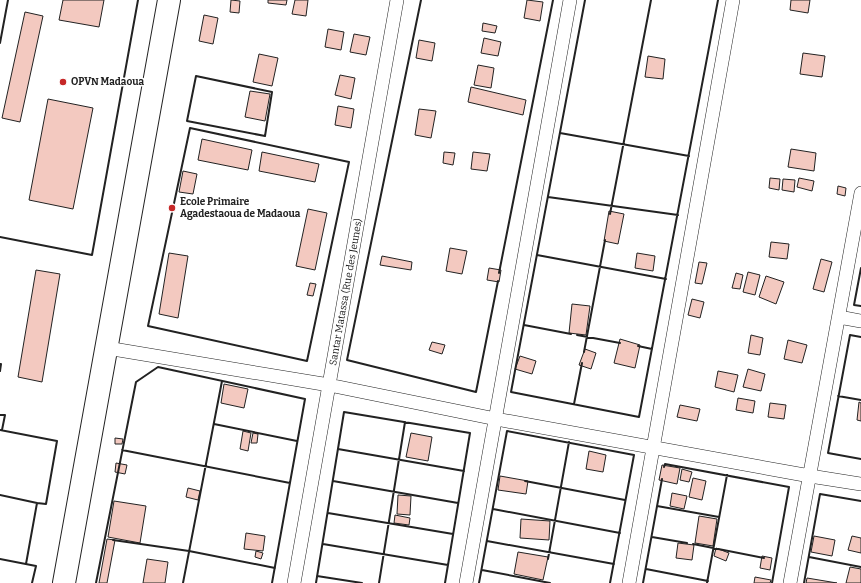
<svg xmlns="http://www.w3.org/2000/svg" width="861" height="583" font-family="Bitter,serif">
  <rect width="100%" height="100%" fill="#fff"/>
  <path fill="#f3c9c0" stroke="#222" d="M63 0H104L99 27 59 20Z
    M231 0 240 1 239 13 230 12Z
    M268 0H287L286 5 268 3Z
    M295 0H308L306 16 292 14Z
    M527 0 543 2 540 21 524 18Z
    M791 0H810L808 13 790 10Z
    M25 12 43 16 20 122 2 118Z
    M204 15 218 18 213 44 199 41Z
    M483 23 497 26 495 33 482 31Z
    M328 29 344 32 341 50 325 47Z
    M354 34 370 37 366 55 350 52Z
    M484 38 501 42 498 56 481 53Z
    M419 40 435 43 432 61 416 58Z
    M803 53 825 56 822 77 800 74Z
    M259 54 278 58 272 86 253 82Z
    M648 56 665 59 663 79 645 77Z
    M478 65 494 68 491 88 474 85Z
    M340 75 355 78 351 99 335 95Z
    M471 87 526 100 523 115 468 102Z
    M250 91 270 94 265 121 245 117Z
    M48 99 93 108 73 209 29 200Z
    M338 106 354 109 351 128 335 125Z
    M419 109 436 111 431 138 415 135Z
    M202 139 252 150 248 170 198 160Z
    M791 149 816 153 814 171 788 167Z
    M262 152 319 164 315 182 259 171Z
    M444 152 455 153 453 165 443 163Z
    M473 152 490 154 487 171 471 169Z
    M183 171 197 174 193 194 179 192Z
    M770 178 780 179 779 190 769 188Z
    M799 178 814 181 812 191 797 187Z
    M783 179 795 180 794 192 782 190Z
    M838 186 846 188 845 196 837 194Z
    M308 209 327 213 315 270 296 266Z
    M609 211 624 214 618 244 604 241Z
    M771 242 789 244 787 259 769 257Z
    M450 248 467 251 462 274 446 271Z
    M169 253 188 256 178 318 159 314Z
    M637 253 655 256 653 271 635 268Z
    M382 256 412 262 411 270 380 265Z
    M821 259 832 262 824 292 813 289Z
    M699 262 707 263 702 284 695 283Z
    M489 268 501 270 499 282 487 280Z
    M36 270 60 274 42 382 18 377Z
    M748 272 760 275 755 295 743 292Z
    M736 273 743 275 740 289 732 288Z
    M766 276 784 282 776 304 759 297Z
    M310 283 316 284 313 296 307 295Z
    M692 299 704 302 700 318 688 315Z
    M572 304 590 306 586 335 569 333Z
    M751 335 763 338 760 355 748 353Z
    M620 339 640 345 635 368 614 363Z
    M788 340 807 345 802 363 784 359Z
    M432 342 445 345 442 354 429 350Z
    M585 349 596 353 591 369 579 365Z
    M520 356 536 361 532 374 515 369Z
    M748 369 765 374 761 391 743 387Z
    M718 371 738 375 734 392 715 387Z
    M224 384 248 389 244 408 221 403Z
    M738 398 755 401 753 413 736 410Z
    M859 402 861 403V421L857 420Z
    M770 403 786 405 784 419 768 417Z
    M680 405 700 409 697 421 677 417Z
    M243 431 251 433 248 451 240 449Z
    M253 433 258 434 257 443H251Z
    M411 433 432 437 428 461 406 457Z
    M115 438 123 439 122 444H115Z
    M589 451 606 455 603 472 586 469Z
    M116 463 127 465 125 474 115 472Z
    M662 465 680 468 677 484 659 480Z
    M682 469 692 472 689 482 680 480Z
    M500 476 528 481 526 494 498 490Z
    M693 478 706 481 702 500 689 497Z
    M188 488 200 491 198 500 186 497Z
    M672 493 687 496 684 509 670 506Z
    M398 495 411 496 410 515 397 514Z
    M114 501 146 506 140 543 108 537Z
    M395 515 410 518 409 525 394 523Z
    M699 516 717 519 713 546 695 543Z
    M521 519 550 521 549 540 520 538Z
    M246 533 265 536 263 551 244 549Z
    M814 536 835 540 832 556 811 552Z
    M852 536 861 538V553L848 550Z
    M107 539 115 540 107 583H99Z
    M678 543 694 545 692 560 676 558Z
    M716 548 729 553 726 561 714 556Z
    M256 551 263 553 261 559 255 557Z
    M518 552 548 557 543 580 514 574Z
    M762 556 772 558 770 570 760 568Z
    M147 559 168 562 165 583H143Z
    M850 567 861 569V583H846Z
    M755 577 771 580 770 583H754Z
    M807 578 837 583H806Z"/>
  <g fill="none" stroke-linecap="round" stroke-linejoin="round">
    <g stroke="#222" stroke-width="14">
      <path id="street" d="M839 317 861 321
        M107 348 329 385 496 419 810 476 861 484
        M294 583 397 0
        M466 583 570 0
        M629 583 733 0
        M790 583 861 193"/>
    </g>
    <g stroke="#222" stroke-width="24">
      <path id="highway" d="M64 583 169 0"/>
    </g>
    <use href="#street" stroke="#fff" stroke-width="13"/>
    <use href="#highway" stroke="#fff" stroke-width="22"/>
    <path stroke="#222" stroke-width="2" d="M421 0 347 360 476 392 498 281
      M585 0 511 392 639 417 718 0
      M0 43 8 0
      M196 76 272 92 265 136 187 121Z
      M190 128 349 162 307 361 148 326Z
      M560 133 689 156
      M548 197 678 215
      M610 214 651 0
      M0 237 92 255 138 0
      M537 255 666 279
      M861 268 854 305 861 306
      M499 273 553 0
      M524 325 571 334
      M577 335 620 343
      M861 337 850 335 828 453 861 459
      M638 346 652 349
      M584 352 605 240
      M0 364H1L0 371
      M838 396 861 400
      M574 404 582 363
      M0 415H5L2 430
      M214 424 297 441
      M0 430 57 441 46 504 37 503
      M338 449 464 471
      M122 450 290 483
      M664 467 665 464 789 487 772 583
      M333 481 458 503
      M525 481 625 500
      M0 495 37 503 26 564
      M657 506 719 517
      M493 509 620 533
      M328 513 453 534
      M652 537 687 543
      M113 540 189 551 275 568
      M487 541 614 564
      M323 544 448 565
      M693 544 764 558
      M809 557 861 567
      M0 559 36 566 32 583
      M548 559 569 442
      M646 569 708 581
      M482 570 550 583
      M317 576 362 583
      M96 583 136 382 158 367 305 399 272 583
      M183 583 222 381
      M316 583 344 412 470 433 445 583
      M379 583 405 422
      M479 583 507 431 634 455 610 583
      M643 583 662 479
      M707 583 727 475
      M804 583 820 494 861 501"/>
  </g>
  <g fill="#c62828" stroke="#fff" stroke-width="1.5">
    <circle cx="63" cy="82" r="4"/>
    <circle cx="172" cy="208" r="4"/>
  </g>
  <g text-anchor="middle" dominant-baseline="central" stroke-width="3" stroke-linejoin="round" paint-order="stroke">
    <g font-size="10" font-weight="bold" fill="#222" stroke="#fff" text-anchor="start">
      <text x="71" y="82">OPVN Madaoua</text>
      <text x="180" y="202">Ecole Primaire<tspan x="180" dy="12">Agadestaoua de Madaoua</tspan></text>
    </g>
    <g font-size="10" fill="#222" stroke="#fff">
      <text transform="translate(346 292) rotate(-80)">Santar Matassa (Rue des Jeunes)</text>
    </g>
  </g>
</svg>
